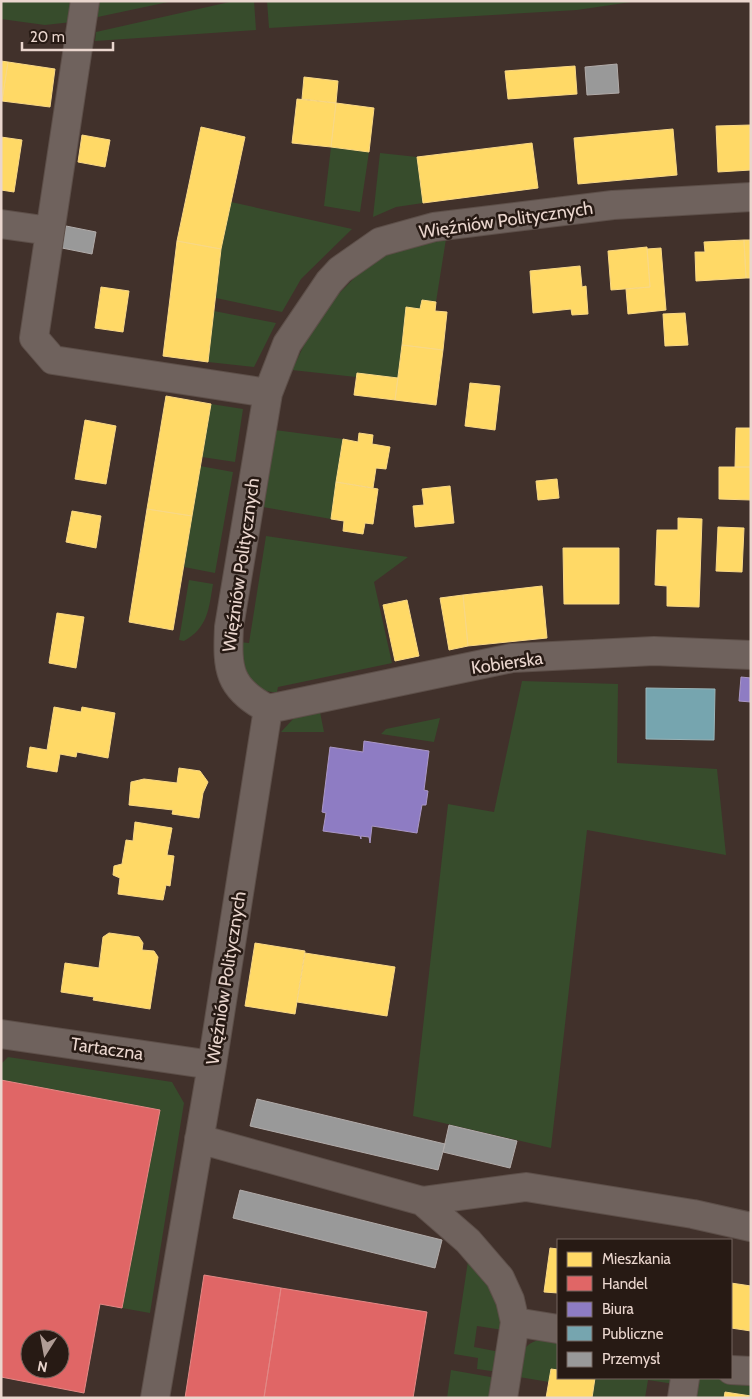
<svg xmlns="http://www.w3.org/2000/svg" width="752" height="1399" font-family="Cabin,sans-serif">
  <rect width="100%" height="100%" fill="#41312b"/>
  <path fill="#374c2c" d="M1 1H75L72 22 45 25 1 19Z
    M96 1H173L93 18Z
    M234 1H254L256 30 95 41 96 32Z
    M267 1H638L577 10 269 28Z
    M331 147 369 152 360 212 324 206Z
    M380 153 417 157 423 203 396 207 373 217Z
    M231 202 352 229 301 279 282 312 216 298 221 249Z
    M446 239 436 302 422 300 420 309 406 308 398 378 357 373 356 377 292 370 319 314 369 263 393 251Z
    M214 311 276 323 254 367 208 362Z
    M211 404 243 409 235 462 202 457Z
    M275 430 343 439 331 519 263 507Z
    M200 466 233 472 215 573 184 567Z
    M266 536 408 557 374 582 392 663 278 687 277 692C248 693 243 665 239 642L249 643Z
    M189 580 213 584C209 608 208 628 184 641L179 640Z
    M522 681 618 684 617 763 717 769 726 855 587 830 551 1148 413 1116 448 804 494 812Z
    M320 712 324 732H281L294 718Z
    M440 718 434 742 381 734 386 729Z
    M8 1057 172 1082 184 1103 150 1313 122 1308 160 1110 1 1080V1064Z
    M468 1261 494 1292 503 1330 477 1326 474 1347 500 1352 498 1372 477 1369 478 1358 454 1354Z
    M543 1339 558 1341V1370L551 1369 549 1382 513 1376C520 1357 521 1343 543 1339Z
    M451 1370 496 1378 493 1398H447Z
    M595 1378H673L674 1384 648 1380 645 1398H592Z
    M701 1378 751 1380V1396L725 1392 724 1398H690L696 1381Z"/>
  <path fill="#ffd966" stroke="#f9d885" d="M1 61 8 62 2 101H1Z
    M8 62 55 69 50 107 2 101Z
    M575 66 577 94 508 99 505 71Z
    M304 77 338 81 336 103 302 99Z
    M297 99 336 103 331 147 292 143Z
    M336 103 374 108 369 152 331 147Z
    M751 125V170L718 172 716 126Z
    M201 127 245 137 221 249 177 241Z
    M673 129 677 175 578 184 574 138Z
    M82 135 110 140 105 167 78 162Z
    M1 137 22 140 14 192 1 190Z
    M532 143 538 188 423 203 417 157Z
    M744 240H751V278H746Z
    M744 240 746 278 696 281 695 252H705L704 242Z
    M177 241 221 249 208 362 163 356Z
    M647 247 650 287 611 290 608 251Z
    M661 248 666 310 628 314 626 289 650 287 647 249Z
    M580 266 582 287 586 286 588 314 572 315 571 309 533 313 530 271Z
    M101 287 129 291 123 332 95 328Z
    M422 300 436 302 435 311 447 312 443 350 402 345 406 307 420 309Z
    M685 313 688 345 665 346 663 314Z
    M402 345 443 350 436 405 395 400Z
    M357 373 398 378 395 400 354 395Z
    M470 383 500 386 495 430 465 426Z
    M166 396 211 404 192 516 147 509Z
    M85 420 116 426 106 484 75 479Z
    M736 428H751V467H735Z
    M359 433 373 435 372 444 390 447 386 469 376 468 373 488 336 482 343 439 358 442Z
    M719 467H751V500L719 499Z
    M557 479 559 498 538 500 536 481Z
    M336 482 378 489 373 524 365 523 363 534 343 531 344 521 331 519Z
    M450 486 454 523 415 527 413 506 424 505 422 489Z
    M147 509 192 516 173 630 129 622Z
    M72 511 101 516 96 548 66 542Z
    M678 518 702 519 699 607 667 606V586L655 585 657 530H678Z
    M718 527 744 528 742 572 716 571Z
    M563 548H619V604H564Z
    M542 586 547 638 468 646 463 595Z
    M463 595 468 646 449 650 440 598Z
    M407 600 419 656 395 661 383 605Z
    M57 613 84 617 76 668 49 663Z
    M54 707 81 712 82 707 115 713 108 758 77 752 76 757 60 754 57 772 27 767 30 747 47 750Z
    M179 768 200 771 208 782 203 793 199 818 172 814 173 810 129 805 131 782 144 779 177 783Z
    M135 822 172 828 167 855 174 856 170 886 166 885 163 900 118 894 120 878 113 875 114 866 122 864 126 840 133 841Z
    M109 933 139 937 143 943 142 950 154 951 158 957 150 1009 93 1000 94 997 61 992 65 963 99 968 103 937Z
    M255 943 305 951 295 1014 245 1006Z
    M305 953 395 967 387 1016 297 1002Z
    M550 1248 558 1249V1293L544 1292Z
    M731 1283 751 1286V1331L731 1328Z
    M551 1369 558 1370V1378H595L592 1398H546Z
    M725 1392 751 1396V1398H724Z"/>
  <path fill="#e06666" stroke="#e38885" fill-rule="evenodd" d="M1 1080 160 1110 122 1308 100 1304 84 1393 1 1377ZM30 1339H60V1369H30Z
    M204 1275 281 1288 264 1398H185Z
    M281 1288 427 1312 413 1398 264 1397Z"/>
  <path fill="#8e7cc3" stroke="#aa97c6" d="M741 677 751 678V702L739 701Z
    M364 741 429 751 424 790 428 791 426 805H422L417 833 372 826 370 843 369 837 361 836V839L360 836 323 831 326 813 322 812 330 747 363 752Z"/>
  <path fill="#76a5af" stroke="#99b4b8" d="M646 688 715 689 714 740 646 739Z"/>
  <path fill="#999" stroke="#b1aba9" d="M617 64 619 93 587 95 585 67Z
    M66 226 96 232 92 254 62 248Z
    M257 1099 445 1144 438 1170 250 1126Z
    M449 1125 517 1141 510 1168 443 1152Z
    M240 1190 442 1240 435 1268 233 1218Z"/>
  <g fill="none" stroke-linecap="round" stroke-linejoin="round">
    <g stroke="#5d4f49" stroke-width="30">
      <path id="minor" d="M85 1 34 338 53 360 268 393
        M1 224 50 231
        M268 709C228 688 227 669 229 627L268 393 287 344 329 282 340 270 380 242 434 227 613 205 751 197
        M268 709 512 658 654 651 751 655
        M1 1034 212 1065
        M199 1139 422 1201 468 1241 500 1278 510 1300 515 1322 558 1329
        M422 1201 526 1187 693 1214 751 1227
        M731 1370 751 1371
        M155 1398 212 1065 268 709
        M503 1398 515 1322
        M682 1398 685 1378"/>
    </g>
    <use href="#minor" stroke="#6f625d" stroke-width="28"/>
  </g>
  <g text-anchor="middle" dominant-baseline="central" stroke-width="5" stroke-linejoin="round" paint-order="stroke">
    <g font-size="18" fill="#ead6ce" stroke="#271a14">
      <text transform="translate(506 220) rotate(-8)">Więźniów Politycznych</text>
      <text transform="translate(241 565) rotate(-82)">Więźniów Politycznych</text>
      <text transform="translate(507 663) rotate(-8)">Kobierska</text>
      <text transform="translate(226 978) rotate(-81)">Więźniów Politycznych</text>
      <text transform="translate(107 1049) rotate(8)">Tartaczna</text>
    </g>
  </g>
  <rect width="752" height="1399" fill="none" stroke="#ead6ce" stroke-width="5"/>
  <rect x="557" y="1239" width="175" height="140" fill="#271a14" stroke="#75655e"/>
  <rect x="567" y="1252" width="25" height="15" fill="#ffd966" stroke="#75655e"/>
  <text x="602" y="1264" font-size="15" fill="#ead6ce">Mieszkania</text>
  <rect x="567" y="1276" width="25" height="15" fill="#e06666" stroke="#75655e"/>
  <text x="602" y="1289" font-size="15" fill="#ead6ce">Handel</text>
  <rect x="567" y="1302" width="25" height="15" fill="#8e7cc3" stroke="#75655e"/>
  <text x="602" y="1314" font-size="15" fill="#ead6ce">Biura</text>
  <rect x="567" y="1326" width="25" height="15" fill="#76a5af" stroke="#75655e"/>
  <text x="602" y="1339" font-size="15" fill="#ead6ce">Publiczne</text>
  <rect x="567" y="1352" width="25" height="15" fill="#999999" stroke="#75655e"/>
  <text x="602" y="1364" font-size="15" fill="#ead6ce">Przemysł</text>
  <g transform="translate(45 1354) rotate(191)"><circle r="24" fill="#271a14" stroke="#75655e"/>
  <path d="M0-4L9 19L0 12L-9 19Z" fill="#af9c95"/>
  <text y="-8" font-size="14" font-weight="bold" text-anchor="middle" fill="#ead6ce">N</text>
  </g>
  <path d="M22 42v8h91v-8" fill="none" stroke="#ead6ce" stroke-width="2.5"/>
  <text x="30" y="42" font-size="15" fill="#ead6ce" stroke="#271a14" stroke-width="4" paint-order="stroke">20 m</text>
</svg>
